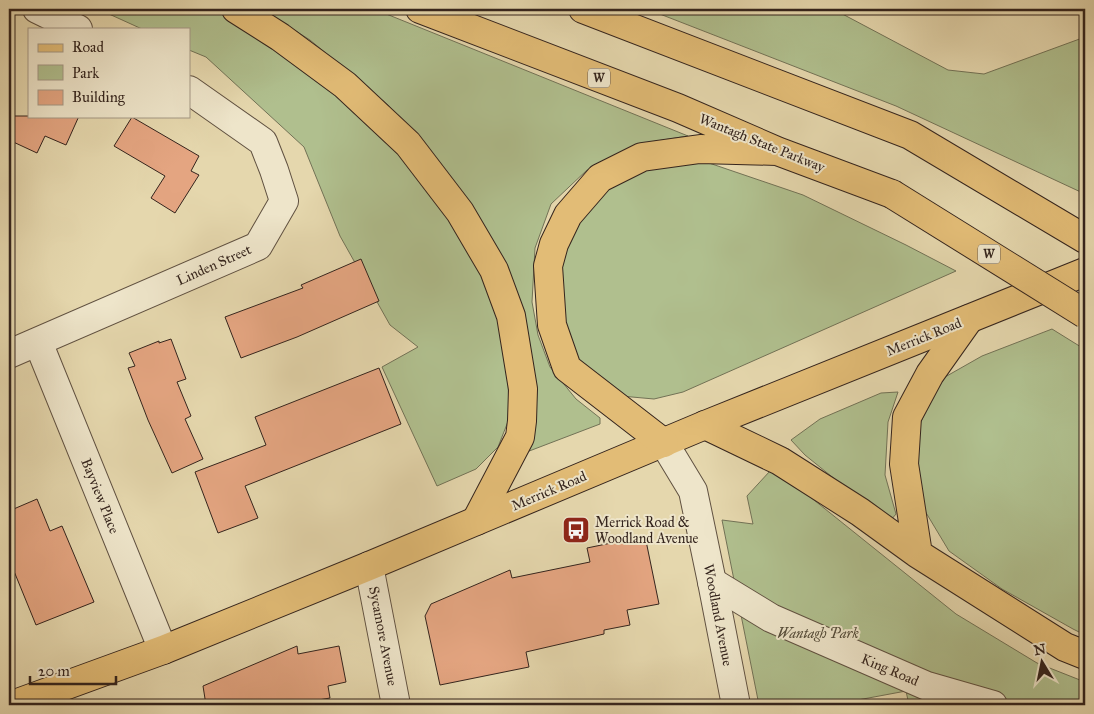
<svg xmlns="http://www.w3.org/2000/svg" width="1094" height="714" font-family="'IM FELL Great Primer',serif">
  <rect width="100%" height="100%" fill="#e5d7ad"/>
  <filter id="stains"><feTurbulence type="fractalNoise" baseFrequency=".004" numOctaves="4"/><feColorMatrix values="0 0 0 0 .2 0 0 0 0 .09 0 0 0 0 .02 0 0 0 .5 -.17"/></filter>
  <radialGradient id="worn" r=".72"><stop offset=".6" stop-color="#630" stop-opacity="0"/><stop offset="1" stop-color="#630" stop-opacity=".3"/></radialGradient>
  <path fill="#b0bf8e" stroke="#727256" d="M98 9H219L369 118 436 193 485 276 500 327 508 372 509 419 498 447 476 469 437 486 382 367 418 347 390 325 340 236 304 147 206 57 189 50V29H142Z
    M261 9H374L688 136 644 143 587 170 551 204 535 248 532 302 538 335 550 367 576 399 600 418V424L524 453 530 370 424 145 388 105 310 40Z
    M647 9H833L948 70 984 74 1085 37V194L896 106Z
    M660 162 709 163 803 195 906 245 956 271 683 392 654 399 621 396 585 371 567 337 560 295 562 252 580 212 608 181Z
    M1052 329 1081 347 1085 345V635L1073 629 1002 589 949 551 919 501 915 436 931 398 945 377 982 356Z
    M898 392 888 422 885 475 896 514 891 520 883 518 805 455 791 440 820 419 881 393Z
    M770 471 799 488 956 614 1037 663 1085 682V705H909L906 691 831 705H759L722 520 753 524 747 496Z"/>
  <path fill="#e4a581" stroke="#34241d" d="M9 116H79L66 145 45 136 37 153 9 140Z
    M132 117 199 156 191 171 199 175 175 213 151 198 165 176 114 146Z
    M361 259 379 301 297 337 241 358 225 317 303 288 301 285Z
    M171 339 186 379 177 382 191 416 185 419 203 459 172 473 148 420 128 368 135 366 129 353 159 341V343Z
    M379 368 401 424 245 486 258 518 218 533 195 472 266 445 255 417Z
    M37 499 50 531 62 526 94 602 36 625 9 559V511Z
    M645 536 659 604 627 610 630 625 604 630V634L526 652 529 667 440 685 425 616 431 604 510 570 512 578 590 562 587 548Z
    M297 646 298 654 339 646 346 682 328 686 330 698 307 702V705H206L203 686Z"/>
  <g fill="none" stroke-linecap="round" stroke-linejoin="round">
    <g stroke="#605141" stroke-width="30">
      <path id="minor" d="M37 9 78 29
        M38 342 163 650
        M9 354 258 246 284 201 274 170 263 142 189 90
        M664 443 693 491 712 582 736 705
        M369 566 396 705"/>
    </g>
    <g stroke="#605141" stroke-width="30">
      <path id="tertiary" d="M712 582 771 618 927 686 993 705"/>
    </g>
    <g stroke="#34241d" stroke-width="30">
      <path id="primary" d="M12 705 163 650 369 566 705 425 1085 272"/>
    </g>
    <g stroke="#34241d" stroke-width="30">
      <path id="motorway" d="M236 9 280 37 345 85 408 144 460 212 494 270 511 316 523 389 522 421 520 437 476 521
        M420 9 678 108 777 151 892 194
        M583 9 910 135 1085 239
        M705 425 780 461 860 512 918 554 1065 647 1085 655
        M664 443 567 368 552 325 548 266 554 244 568 215 600 178 642 157 700 149 777 151
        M918 554 904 464 907 417 930 374 969 319"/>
    </g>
    <use href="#minor" stroke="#eee5ca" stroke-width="28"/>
    <use href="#tertiary" stroke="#eee5ca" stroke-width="28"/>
    <use href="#primary" stroke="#e2bc76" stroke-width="28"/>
    <use href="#motorway" stroke="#e2bc76" stroke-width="28"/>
    <g stroke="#34241d" stroke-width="30" stroke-linecap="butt">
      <path id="motorway-bridge" d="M892 194 1085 314"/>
    </g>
    <use href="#motorway-bridge" stroke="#e2bc76" stroke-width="28"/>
  </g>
  <defs>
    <g id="bus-square" transform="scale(1.4375)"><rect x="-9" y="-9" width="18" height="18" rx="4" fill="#8f2418" stroke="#eee5ca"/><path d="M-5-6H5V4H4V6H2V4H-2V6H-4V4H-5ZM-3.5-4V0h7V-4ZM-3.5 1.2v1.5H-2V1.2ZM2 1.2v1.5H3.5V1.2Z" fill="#fff"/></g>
  </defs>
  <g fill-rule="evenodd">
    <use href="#bus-square" x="576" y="530"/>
  </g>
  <g text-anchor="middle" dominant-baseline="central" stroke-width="4" stroke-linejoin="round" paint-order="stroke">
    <g fill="#eee5ca" stroke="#6c5e51" stroke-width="1">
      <rect x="588" y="68.5" width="22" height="19" rx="4"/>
      <rect x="978" y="244.5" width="22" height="19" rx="4"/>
    </g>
    <g font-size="12" font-weight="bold" fill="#34241d">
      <text x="599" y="78">W</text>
      <text x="989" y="254">W</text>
    </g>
    <g font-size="14" fill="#34241d" stroke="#eee5ca">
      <text transform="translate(762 143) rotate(22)">Wantagh State Parkway</text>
      <text transform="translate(214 265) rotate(-24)">Linden Street</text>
      <text transform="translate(924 337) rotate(-22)">Merrick Road</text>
      <text transform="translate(549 491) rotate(-23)">Merrick Road</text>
      <text transform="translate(100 496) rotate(68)">Bayview Place</text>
      <text transform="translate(718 615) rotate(79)">Woodland Avenue</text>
      <text transform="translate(383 636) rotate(79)">Sycamore Avenue</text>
      <text transform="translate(890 670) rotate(23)">King Road</text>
    </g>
    <g font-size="14" fill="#34241d" stroke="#eee5ca" text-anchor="start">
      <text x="595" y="522">Merrick Road &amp;<tspan x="595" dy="16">Woodland Avenue</tspan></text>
    </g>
    <g font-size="14" font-style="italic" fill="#534b39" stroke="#eee5ca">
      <text x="818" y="633">Wantagh Park</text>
    </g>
  </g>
  <rect width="1094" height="714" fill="none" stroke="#e5d7ad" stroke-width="30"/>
  <rect x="10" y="10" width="1074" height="694" fill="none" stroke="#34241d" stroke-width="2.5"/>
  <rect x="15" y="15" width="1064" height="684" fill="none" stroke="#34241d"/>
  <rect x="28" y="28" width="162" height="90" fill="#eee5ca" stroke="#a49885"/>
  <rect x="38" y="44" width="25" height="8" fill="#e2bc76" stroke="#a49885"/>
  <text x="72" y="52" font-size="15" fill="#34241d">Road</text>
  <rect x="38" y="65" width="25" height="15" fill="#b0bf8e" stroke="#a49885"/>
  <text x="72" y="78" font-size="15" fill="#34241d">Park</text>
  <rect x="38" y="90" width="25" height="15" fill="#e4a581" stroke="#a49885"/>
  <text x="72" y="102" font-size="15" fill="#34241d">Building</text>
  <g transform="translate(1042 662) rotate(350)" stroke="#eee5ca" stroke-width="4" paint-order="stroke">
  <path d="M0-4L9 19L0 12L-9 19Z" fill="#34241d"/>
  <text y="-8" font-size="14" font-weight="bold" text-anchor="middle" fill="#34241d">N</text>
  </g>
  <path d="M30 676v8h86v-8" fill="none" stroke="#34241d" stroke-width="2.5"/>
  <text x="38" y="676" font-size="15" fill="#34241d" stroke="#eee5ca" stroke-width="4" paint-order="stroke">20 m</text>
  <rect width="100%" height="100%" filter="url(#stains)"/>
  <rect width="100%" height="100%" fill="url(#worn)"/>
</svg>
